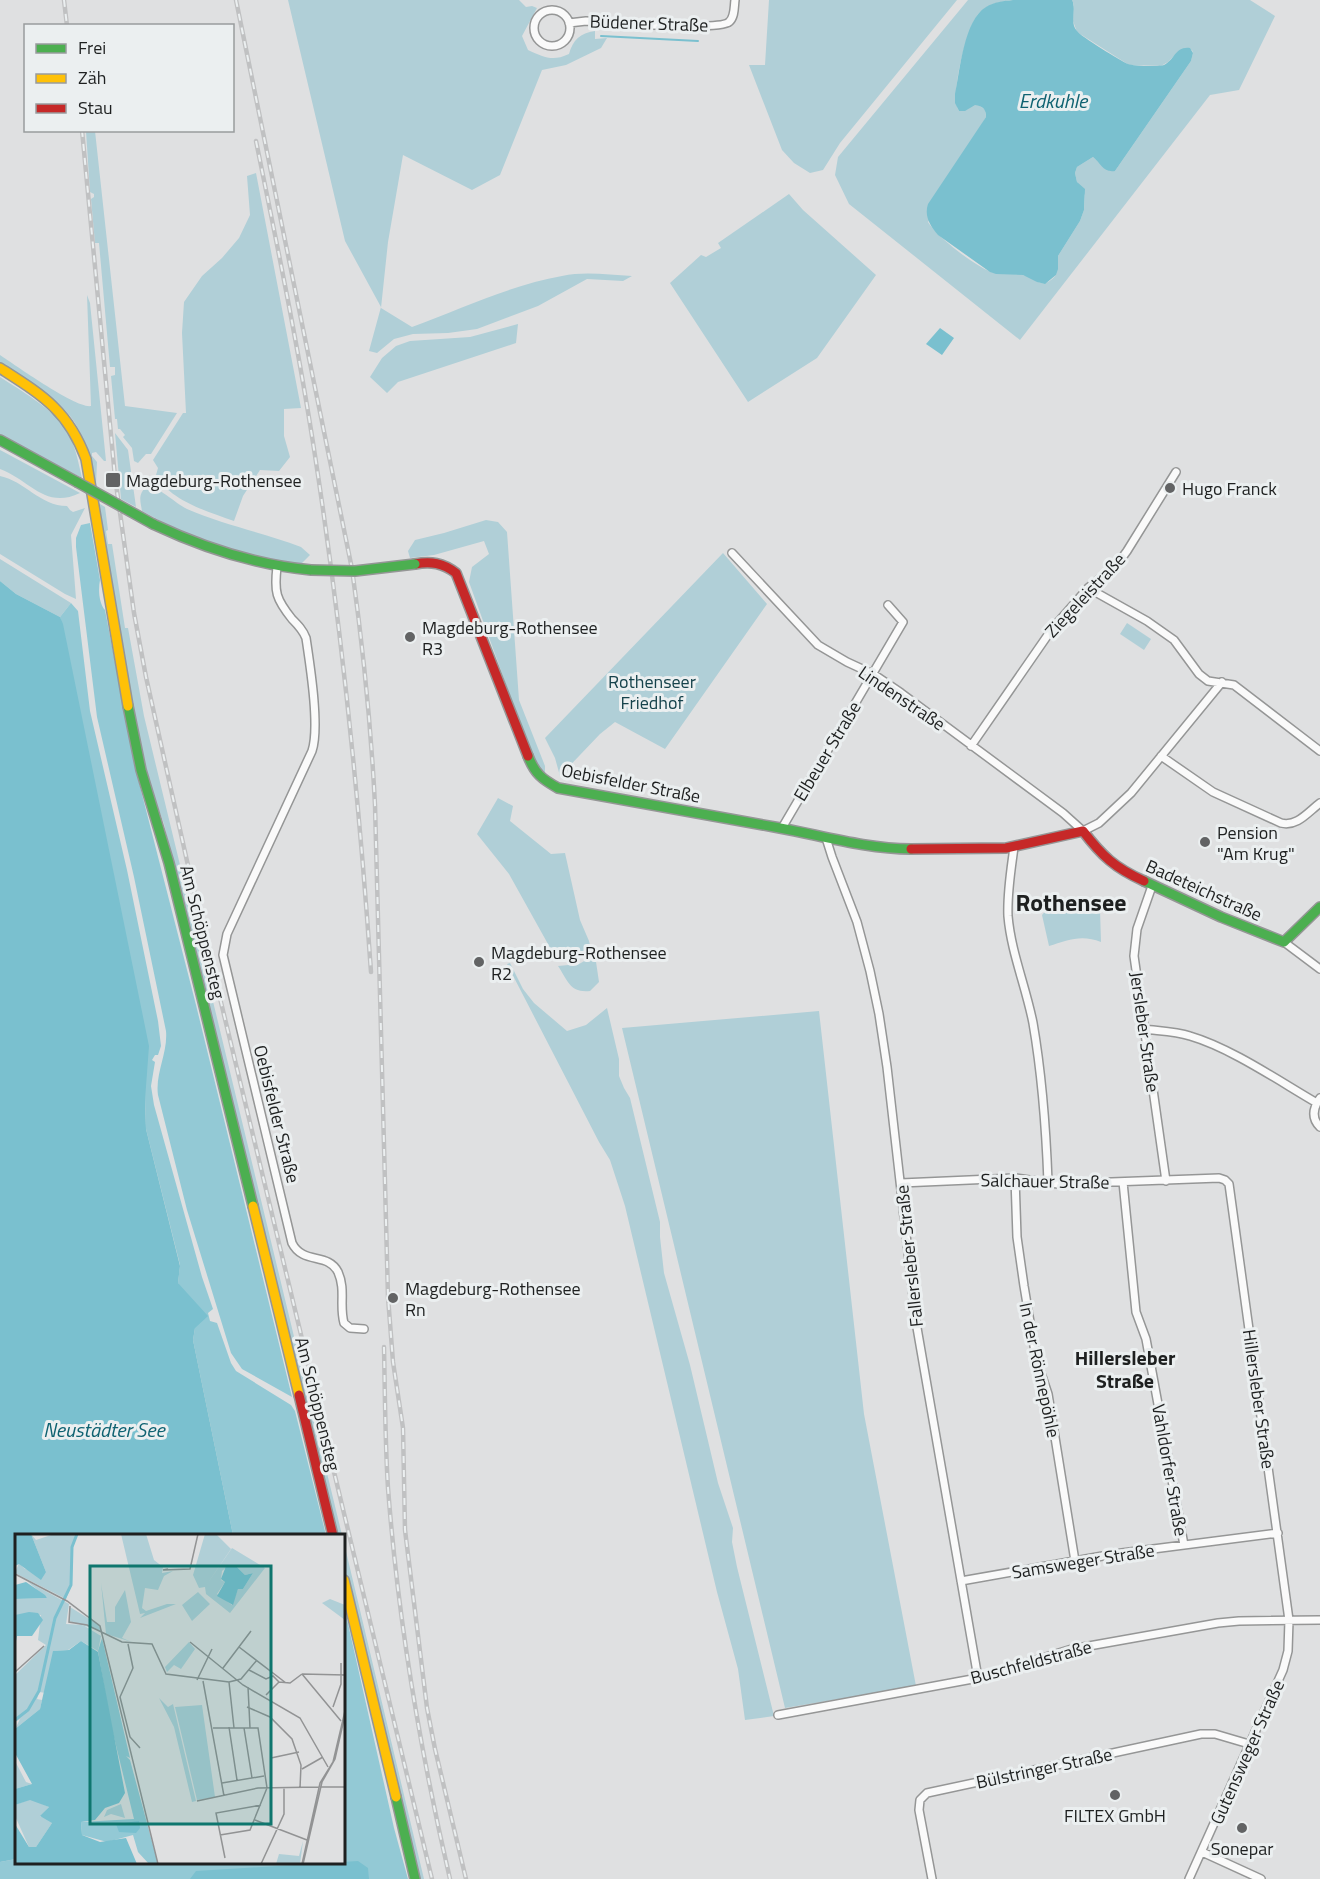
<svg xmlns="http://www.w3.org/2000/svg" width="1320" height="1879" font-family="'Titillium Web',sans-serif">
  <rect width="100%" height="100%" fill="#dfe0e1"/>
  <path fill="#b0cfd7" d="M288 0H519L526 7 532 6 537 8 522 36 528 50C544 57 552 62 569 54 573 40 580 33 595 31V39L607 38 601 48 566 65 542 70 500 175 472 190 403 155 388 242 381 308 412 327C461 309 511 285 562 276 585 271 609 275 632 276L623 281 587 279 538 306 477 329 448 333 413 334 394 339 377 353 369 351 381 307 345 241Z
    M769 0H957L840 143 823 170 810 173 794 163 782 150 749 65H765Z
    M968 0H1013C1001 1 988 4 979 13 967 26 949 97 959 111L968 109 971 105H979L985 110 986 117 928 222C936 236 979 270 995 273 1004 275 1014 273 1023 275 1038 278 1041 292 1056 275L1058 256 1080 221 1084 210 1085 195 1077 182 1075 173 1077 167 1093 157 1110 171H1115L1191 61 1193 53 1192 50 1174 56 1168 62 1161 66 1129 65 1077 32 1073 21 1074 5 1072 0H1250L1275 16 1239 90 1210 95 1020 340 849 204 835 175 838 157Z
    M86 131H95L125 406 177 413 151 454H146L138 463 134 461 132 448 123 437 125 435 120 429H118L117 419H115L111 376 115 375V367H110L99 243H95L91 199 94 197V194L90 192Z
    M256 173 301 408 284 409V436L290 457 279 471 260 470 243 496 234 521C209 512 170 501 156 475L158 468 153 460 183 413H186L182 333 184 302 202 276 222 258 239 238 250 215 247 176Z
    M789 194 803 210 876 275 817 358 748 402 670 283 701 255 706 257 721 248 718 243Z
    M87 295 90 303 106 461H104L96 452 92 453V456L97 462 96 485 93 483C85 409 56 401 0 364V355C15 365 77 409 91 406Z
    M518 324 516 343 398 382 387 393 370 377 382 358 396 346 410 341 470 337Z
    M0 377C20 390 53 409 66 429 75 443 78 461 82 478L0 435Z
    M115 433 128 450 136 507 121 499Z
    M0 450 2 451 80 493C45 510 30 480 0 469Z
    M0 476C25 481 40 506 67 506L70 510 73 512 85 508 71 535 76 599 65 594 0 554Z
    M147 486C158 486 175 503 187 509 224 525 264 533 301 547L310 555 301 564C243 559 192 539 142 511 140 500 138 494 147 486Z
    M95 501 105 507 108 530 106 531 108 544H112L125 628H128L144 716 342 1535H335L174 867 164 824 148 780 133 717Z
    M486 520 498 522 507 532 519 700 545 766V772H541L538 768 521 726 469 582 472 567 489 554 484 541 434 555 410 558 408 551 415 540 444 533Z
    M723 553 767 604 665 749 615 722 600 734 560 776 555 758 545 738Z
    M0 559 71 603 60 617 16 594 0 581Z
    M1127 623 1151 639 1144 650 1120 634Z
    M498 798 513 806 510 821 551 854 565 853 580 920 589 941 592 954 558 962 509 874 477 834Z
    M1049 907 1100 910 1101 942C1082 934 1067 940 1049 946L1042 915Z
    M595 955 599 982 590 991C570 993 568 981 558 966L579 964Z
    M510 963 523 989 534 1003 567 1031 586 1025 607 1008 619 1059V1076L624 1088 630 1098 660 1222V1237L664 1273 690 1365 718 1483 733 1528 732 1542 737 1567 774 1716 745 1720 738 1669 717 1592 625 1206 610 1160 599 1142 507 964Z
    M819 1011 864 1414 916 1686 785 1708 622 1028Z
    M344 1543 424 1879H419L344 1570Z"/>
  <path fill="#93c9d5" d="M90 523 100 580C98 590 99 603 105 610L135 767 196 1005 292 1397 242 1369 231 1353 187 1210 158 1095C155 1073 168 1053 166 1031L134 877 97 717 76 547V538L81 525Z
    M71 603 78 611 90 711 127 870 158 1021 161 1046 158 1055H155L152 1060 155 1062 151 1086 154 1105 202 1277 213 1309 208 1313 210 1321 217 1323 231 1363 236 1371 291 1405 295 1411 326 1535H233L193 1340 195 1328 178 1283 180 1265 146 1129 145 1100 60 617Z
    M344 1606 394 1828 408 1879H0V1862L16 1859V1862H344Z"/>
  <path fill="#7ac0cf" d="M1013 0H1072C1077 10 1069 22 1077 31 1080 36 1121 61 1128 64 1132 66 1159 67 1164 65 1175 60 1175 46 1190 48L1193 53 1191 61 1115 171C1103 173 1101 163 1093 157L1077 167 1075 173 1077 182 1085 189 1084 210 1080 221 1058 256V269L1056 275 1045 284 1037 282 1023 275 996 274 990 272 938 235C930 226 924 216 928 204L986 117C986 109 983 106 975 105L965 111H959L955 103V94C960 70 964 20 986 7 994 2 1004 1 1013 0Z
    M940 328 954 338 942 355 926 344Z
    M0 581 16 594 60 617 63 624 149 1046 145 1100 146 1129 180 1266 178 1283 208 1316 195 1328 193 1340 233 1535 16 1536V1859L0 1862Z
    M358 1861 368 1868 369 1879H190L196 1871Z"/>
  <g fill="none" stroke-linecap="round" stroke-linejoin="round">
    <path stroke="#7ac0cf" stroke-width="2" d="M601 36 698 41"/>
    <g stroke="#959696" stroke-width="10">
      <path id="street" d="M534 28a18 18 0 1 1 36 0a18 18 0 1 1-36 0Z
        M569 23 586 21C606 22 719 31 729 22 735 17 734 7 735 0
        M732 553 818 645 847 662 873 674 901 693 1063 813 1083 831 1099 823 1131 793 1222 682
        M277 567C274 592 276 599 292 619 298 625 303 630 306 638 310 665 320 727 312 751L227 934 223 955 292 1243C303 1265 328 1252 338 1272 346 1290 339 1305 344 1323L350 1328 364 1329
        M1088 588 1147 621 1174 640 1199 674 1208 681 1234 685 1320 751
        M971 746 1052 629 1088 588 1116 566 1127 551 1176 472
        M1161 756 1213 792 1281 823C1297 827 1308 812 1320 803
        M782 828 903 622 888 605
        M826 838 832 857 857 922 870 971 879 1014 887 1067 916 1322 978 1678
        M1014 847C1011 870 1007 893 1008 916 1011 952 1026 987 1033 1023 1042 1075 1046 1128 1048 1182
        M1152 886 1137 929 1134 956 1166 1181
        M1284 942 1320 969
        M1144 1029C1159 1031 1175 1031 1190 1036 1231 1048 1279 1081 1317 1103
        M1320 1098C1313 1108 1311 1118 1320 1127
        M1015 1178 1017 1237 1024 1286 1036 1358 1048 1394 1075 1561
        M1123 1182 1136 1312 1146 1339 1184 1545
        M901 1183 1015 1178 1058 1184 1219 1178 1225 1180 1229 1184 1289 1620 1288 1651 1283 1670 1189 1879
        M961 1581 1114 1554 1278 1533
        M778 1715 978 1678 1072 1649 1218 1623 1239 1621 1320 1620
        M1202 1852 1261 1879
        M932 1879 919 1810 920 1800 927 1793 1201 1734H1215L1249 1744"/>
    </g>
    <g stroke="#959696" stroke-width="12">
      <path id="fast" d="M0 440 77 482
        M153 524C204 548 255 565 311 570
        M128 706 141 770 169 863 253 1206
        M528 756C535 774 542 779 558 788 632 801 706 814 780 828 823 836 867 849 911 849
        M1144 881 1221 917 1284 942 1320 907
        M396 1797 415 1879"/>
    </g>
    <g stroke="#959696" stroke-width="12">
      <path id="slow" d="M0 368C42 395 68 410 86 459L128 706
        M253 1206 299 1395
        M344 1580 396 1797"/>
    </g>
    <g stroke="#959696" stroke-width="12">
      <path id="jam" d="M415 564C431 561 443 563 456 573L528 756
        M911 849 1006 848 1083 831C1102 856 1115 868 1144 881
        M299 1395 333 1536"/>
    </g>
    <use href="#street" stroke="#fafafa" stroke-width="7"/>
    <use href="#fast" stroke="#4caf50" stroke-width="9"/>
    <use href="#slow" stroke="#ffc107" stroke-width="9"/>
    <use href="#jam" stroke="#c62828" stroke-width="9"/>
    <g stroke="#c0c1c2" stroke-width="4.5">
      <path id="rail" d="M64 0 67 26
        M236 0 352 569C363 647 371 726 375 805L388 1297 393 1362 403 1428 405 1530 427 1708 435 1749 466 1879
        M82 130 115 477 134 613 146 677 187 861 432 1879
        M256 141C277 244 298 346 314 449 341 623 359 797 371 972
        M384 1347C385 1394 385 1441 388 1488 398 1620 420 1750 450 1879"/>
    </g>
    <use href="#rail" stroke="#ebeff0" stroke-width="2" stroke-dasharray="7" stroke-linecap="butt"/>
    <g stroke="#959696" stroke-width="12" stroke-linecap="butt">
      <path id="fast-bridge" d="M77 482 153 524
        M311 570 355 571 415 564"/>
    </g>
    <use href="#fast-bridge" stroke="#4caf50" stroke-width="9"/>
  </g>
  <g fill="#626364" stroke="#ebeff0" stroke-width="2">
    <rect x="105" y="472" width="16" height="16" rx="3"/>
    <circle cx="1170" cy="488" r="6"/>
    <circle cx="410" cy="637" r="6"/>
    <circle cx="1205" cy="842" r="6"/>
    <circle cx="479" cy="962" r="6"/>
    <circle cx="393" cy="1298" r="6"/>
    <circle cx="1115" cy="1795" r="6"/>
    <circle cx="1242" cy="1828" r="6"/>
  </g>
  <g text-anchor="middle" dominant-baseline="central" stroke-width="6" stroke-linejoin="round" paint-order="stroke">
    <g font-size="18" fill="#1e2020" stroke="#ebeff0">
      <text transform="translate(649 23) rotate(2)">Büdener Straße</text>
      <text transform="translate(1085 595) rotate(-47)">Ziegeleistraße</text>
      <text transform="translate(902 698) rotate(34)">Lindenstraße</text>
      <text transform="translate(827 751) rotate(-59)">Elbeuer Straße</text>
      <text transform="translate(631 783) rotate(11)">Oebisfelder Straße</text>
      <text transform="translate(1204 890) rotate(24)">Badeteichstraße</text>
      <text transform="translate(203 932) rotate(76)">Am Schöppensteg</text>
      <text transform="translate(1145 1032) rotate(82)">Jersleber Straße</text>
      <text transform="translate(277 1114) rotate(76)">Oebisfelder Straße</text>
      <text transform="translate(1045 1181) rotate(1)">Salchauer Straße</text>
      <text transform="translate(909 1256) rotate(-96)">Fallersleber Straße</text>
      <text transform="translate(1040 1370) rotate(78)">In der Rönnepöhle</text>
      <text transform="translate(1259 1399) rotate(82)">Hillersleber Straße</text>
      <text transform="translate(318 1404) rotate(76)">Am Schöppensteg</text>
      <text transform="translate(1170 1470) rotate(80)">Vahldorfer Straße</text>
      <text transform="translate(1083 1561) rotate(-9)">Samsweger Straße</text>
      <text transform="translate(1031 1662) rotate(-15)">Buschfeldstraße</text>
      <text transform="translate(1247 1752) rotate(-66)">Gutensweger Straße</text>
      <text transform="translate(1044 1768) rotate(-12)">Bülstringer Straße</text>
    </g>
    <g font-size="18" fill="#1e2020" stroke="#ebeff0" text-anchor="start">
      <text x="126" y="480">Magdeburg-Rothensee</text>
      <text x="1182" y="488">Hugo Franck</text>
      <text x="422" y="627">Magdeburg-Rothensee<tspan x="422" dy="21">R3</tspan></text>
      <text x="1217" y="832">Pension<tspan x="1217" dy="21">"Am Krug"</tspan></text>
      <text x="491" y="952">Magdeburg-Rothensee<tspan x="491" dy="21">R2</tspan></text>
      <text x="405" y="1288">Magdeburg-Rothensee<tspan x="405" dy="21">Rn</tspan></text>
      <text x="1115" y="1815" text-anchor="middle">FILTEX GmbH</text>
      <text x="1242" y="1848" text-anchor="middle">Sonepar</text>
    </g>
    <g font-size="18" fill="#15424b" stroke="#ebeff0">
      <text x="652" y="681">Rothenseer<tspan x="652" dy="21">Friedhof</tspan></text>
    </g>
    <g font-size="20" font-style="italic" fill="#0f6271" stroke="#ebeff0">
      <text x="1053" y="100">Erdkuhle</text>
      <text x="104" y="1429">Neustädter See</text>
    </g>
    <g font-size="20" font-weight="bold" fill="#1e2020" stroke="#ebeff0">
      <text x="1125" y="1357">Hillersleber<tspan x="1125" dy="23">Straße</tspan></text>
    </g>
    <g font-size="24" font-weight="bold" fill="#1e2020" stroke="#ebeff0">
      <text x="1071" y="902">Rothensee</text>
    </g>
  </g>
  <g transform="translate(15 1534)">
    <rect width="330" height="330" fill="#dfe0e1"/>
    <path d="M16 0 21 6 39 0H62L58 14 57 50 51 65 0 39 4 29 10 35 31 38ZM106 0H131L139 26 148 33 147 39 158 37 149 42 143 56 130 54 127 74 131 77 152 70H161L125 84 130 79 125 80ZM190 0H201L216 15 190 53 217 14 250 34 215 79 191 60 190 53 184 54 178 41ZM213 32H221L230 41 238 39 228 55H223L217 71 202 60 210 48 206 46 207 37ZM12 47 54 70 51 90 68 91 86 102 83 117 66 107 53 116 39 117 31 159 24 158 22 165 27 166 25 175 0 195 5 185 0 188V141L31 111 23 106 26 81H0V65L32 64ZM86 49 92 88H100V73L110 56 116 88 107 104 117 108 91 100ZM183 58 195 70 177 87 167 71ZM315 65 330 71V86L307 69ZM55 73 84 91 86 97 54 87ZM174 108 180 115 166 135 159 131 152 138 150 133ZM144 164 153 173 158 170 181 267 177 268 159 193ZM187 171 200 263 182 266 160 173ZM0 227 11 248 17 250 0 255ZM16 265 34 273 25 283H32L37 289 21 313H14L0 282V271ZM106 270 110 284 96 280 89 283 92 276ZM288 307 285 330H261L264 320 284 322Z" fill="#b0cfd7" fill-rule="evenodd"/>
    <path d="M87 104 115 224 111 222 115 226 143 330H134L123 318 118 301 92 308 67 301 66 288 119 285 95 187 83 117Z" fill="#93c9d5"/>
    <path d="M0 0H16L31 38 26 46 4 30 0 32ZM211 32H221L230 41 238 39 228 55H223L218 71 202 62 210 48 206 45ZM11 48 30 61 32 64 0 65V51ZM14 78 23 79 28 86 17 102H2L0 112V81ZM66 107 83 118 110 259 104 269 90 274 80 286 66 288 67 301 85 308 111 304 122 330H0V290L14 313H21L37 289 25 282 34 273 15 266 0 271V255L17 250 0 219V195L25 175 38 117 54 116ZM124 287 125 294 121 299 104 298 101 290Z" fill="#7ac0cf"/>
    <path fill="none" stroke="#7ac0cf" stroke-width="3" d="M0 186 13 176 24 157 40 84 56 51 57 13 62 0"/>
    <path fill="none" stroke="#929394" stroke-width="1.5" d="M153 35 148 36 175 35 183 0M0 40 52 67 85 92 143 330M55 72 54 88 72 91 107 108 137 110 151 140 214 148 226 145 242 126M175 108 228 151 285 184 313 233M113 110 118 134 105 163 115 203 125 214M224 113 271 149M208 134 236 97M234 136 251 145 258 142 264 148M0 138 29 112M287 140 326 187M287 140 330 141M182 146 197 115M188 147 209 262M214 148 219 194M233 153 235 194M251 161 264 148 275 149 287 140M232 173 255 183 277 205 286 231 285 254M318 173 326 150V129M214 193 222 246M198 194H243L252 254 235 296 205 301M229 194 237 244M256 224 284 218M287 235 308 223M207 249 249 242M305 253H330M182 267 243 254 304 253M240 286 292 306M210 324 201 279 246 271M246 330 269 280V254M287 330 305 249 318 228 330 177M288 330 307 248 320 225 330 181"/>
    <path fill="#0f766e" fill-opacity="0.15" stroke="#0f766e" stroke-width="3" d="M75 32H256V290H75Z"/>
    <rect width="330" height="330" fill="none" stroke="#1e2020" stroke-width="3"/>
  </g>
  <rect x="24" y="24" width="210" height="108" fill="#ebeff0" stroke="#999c9d" stroke-width="1.5"/>
  <rect x="36" y="44" width="30" height="9" fill="#4caf50" stroke="#999c9d" stroke-width="1.5"/>
  <text x="78" y="54" font-size="18" fill="#1e2020">Frei</text>
  <rect x="36" y="74" width="30" height="9" fill="#ffc107" stroke="#999c9d" stroke-width="1.5"/>
  <text x="78" y="84" font-size="18" fill="#1e2020">Zäh</text>
  <rect x="36" y="104" width="30" height="9" fill="#c62828" stroke="#999c9d" stroke-width="1.5"/>
  <text x="78" y="114" font-size="18" fill="#1e2020">Stau</text>
</svg>
